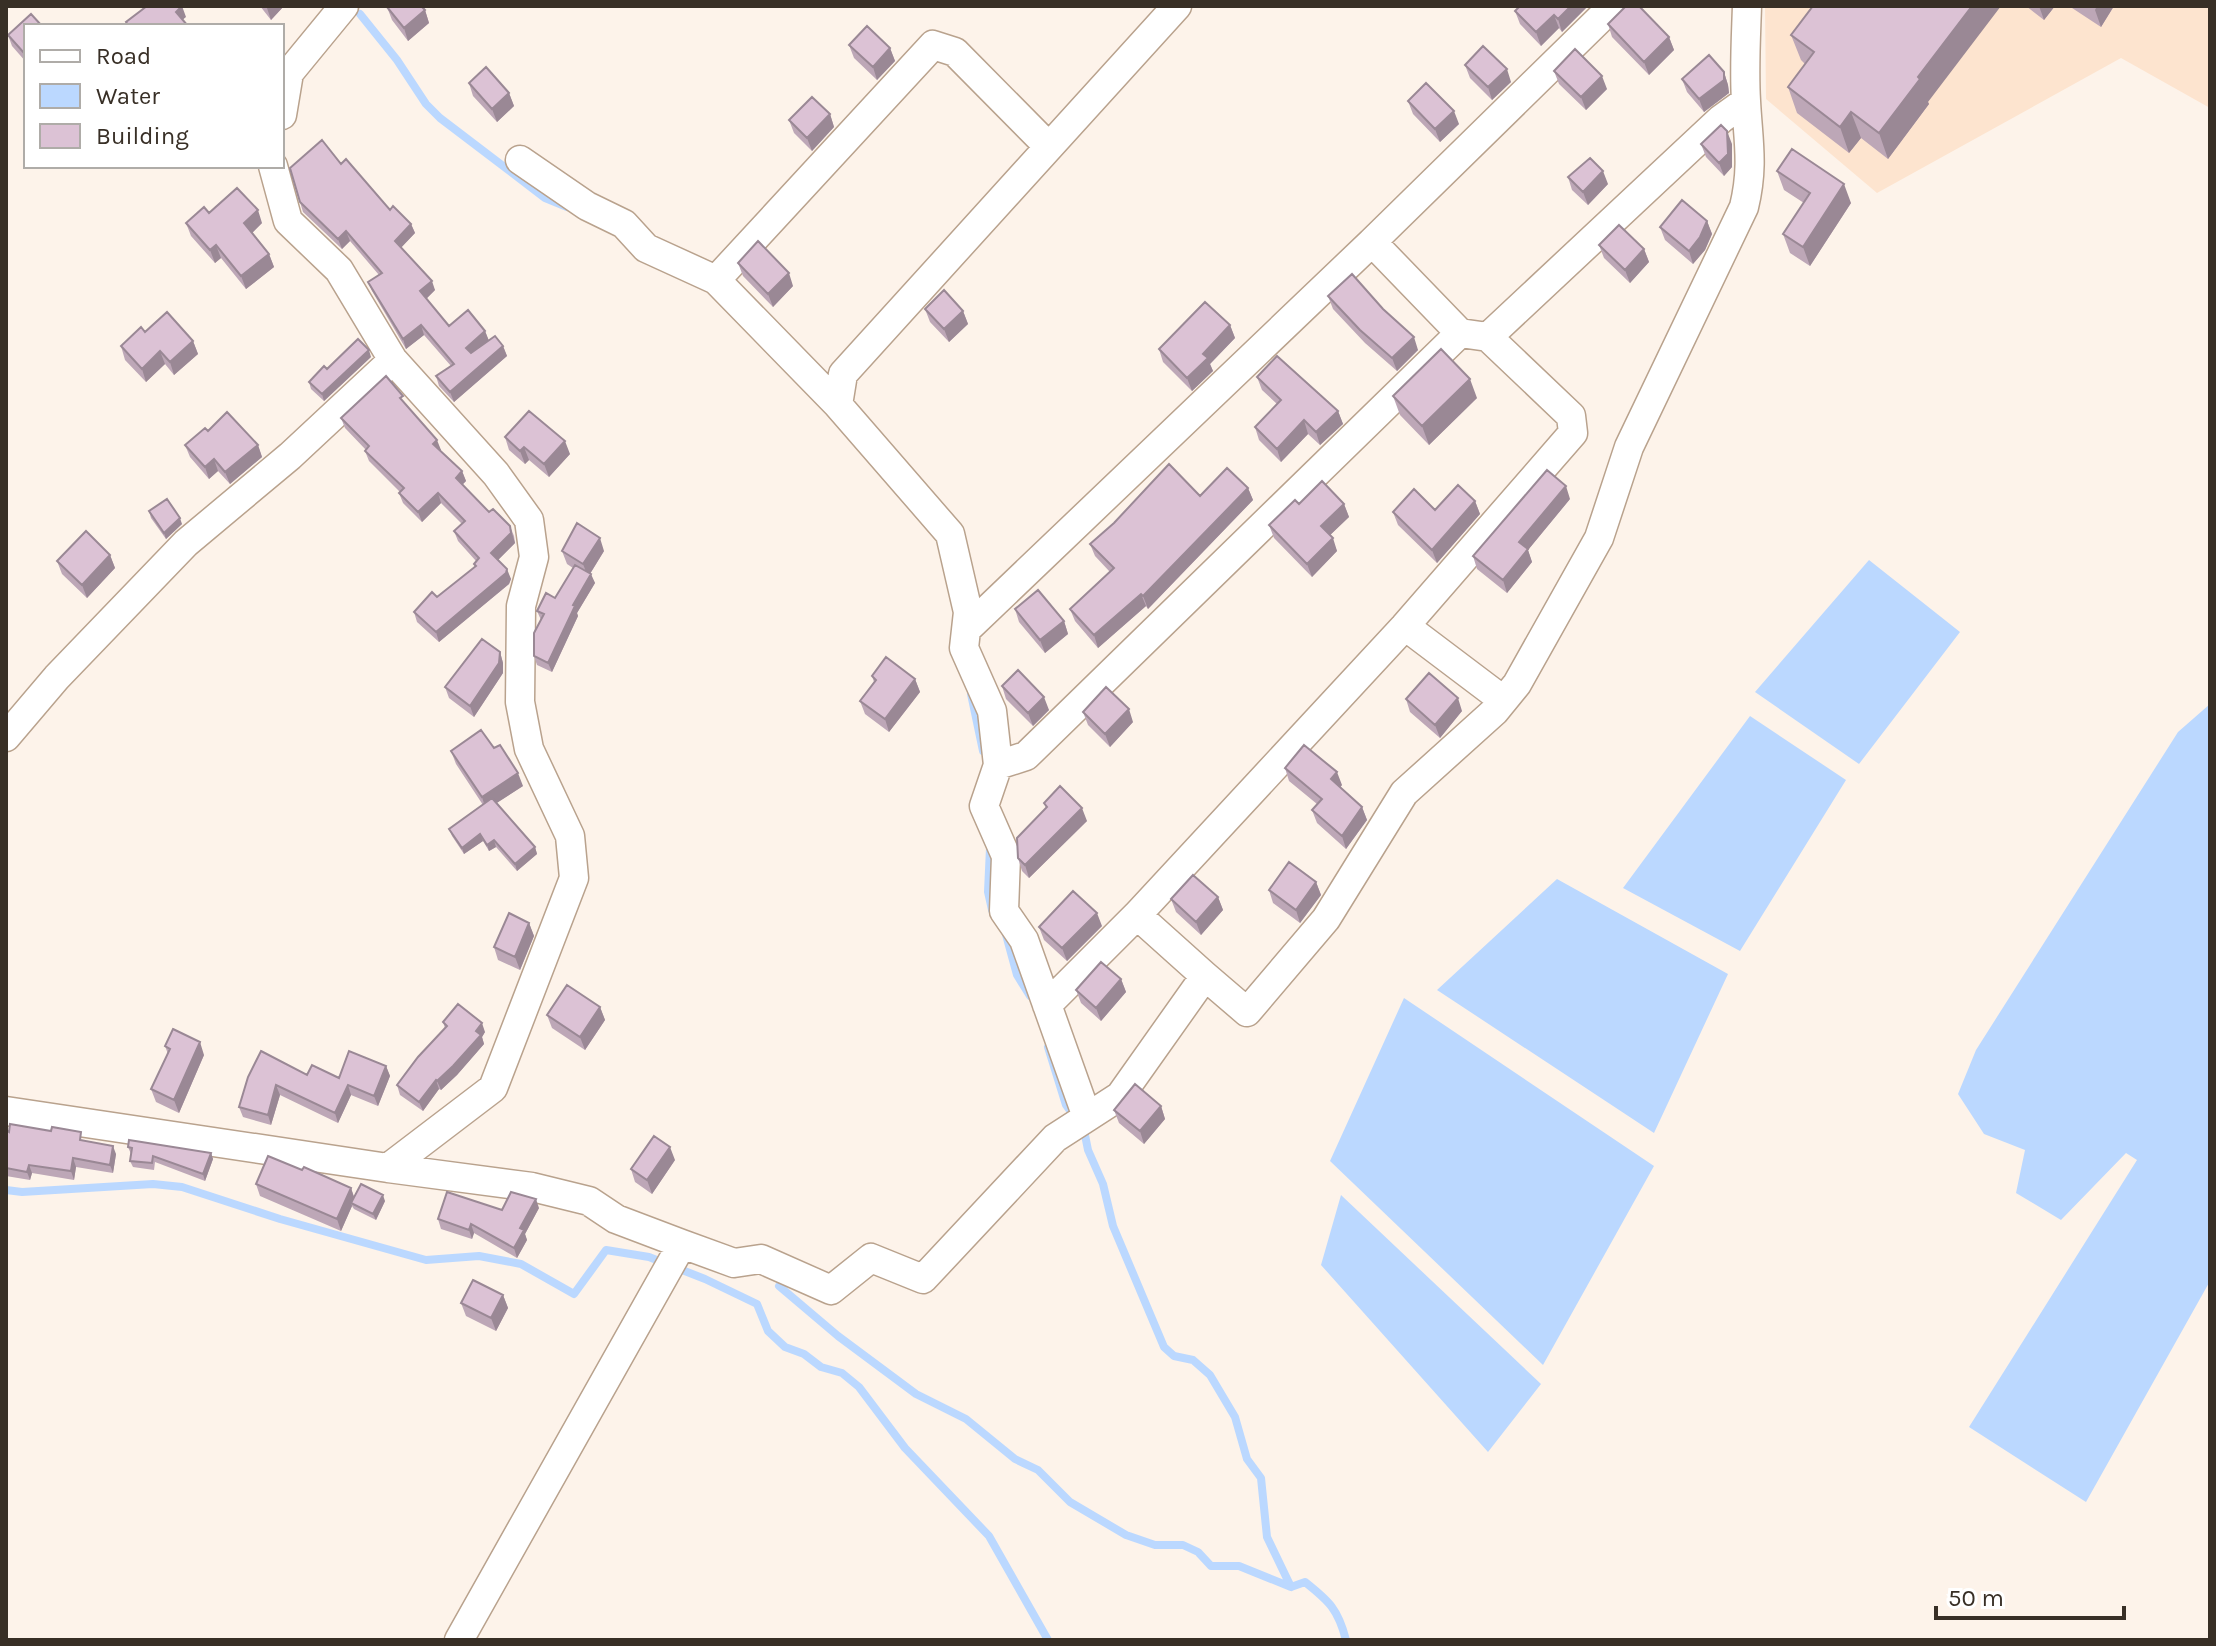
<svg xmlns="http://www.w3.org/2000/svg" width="2216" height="1646" font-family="Karla,sans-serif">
  <rect width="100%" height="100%" fill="#fdf3ea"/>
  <path fill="#fde4cf" d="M1765 6H2210V108L2121 58 1877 193 1766 99Z"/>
  <path fill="#bbd8ff" d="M1869 560 1960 632 1859 764 1755 692Z
    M2210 704V1281L2086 1502 1969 1427 2137 1160 2126 1153 2061 1220 2016 1193 2025 1150 1984 1134 1958 1094 1976 1050 2178 732Z
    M1750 716 1846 780 1740 951 1623 888Z
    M1557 879 1728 974 1654 1133 1437 990Z
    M1404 998 1654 1166 1543 1365 1330 1161Z
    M1341 1195 1541 1384 1488 1452 1321 1265Z"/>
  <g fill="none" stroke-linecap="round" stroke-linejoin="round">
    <path stroke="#bbd8ff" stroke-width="8" d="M360 14 397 60 426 104 440 118 545 198 567 207
      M971 694 983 751
      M990 848 988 892 992 910
      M1005 931 1017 975 1030 996
      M1048 1047 1066 1105 1084 1130 1088 1150 1103 1184 1113 1226 1164 1347 1174 1356 1193 1360 1210 1375 1235 1417 1247 1459 1261 1478 1267 1537 1291 1587 1305 1582C1329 1601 1338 1609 1346 1640
      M6 1190 22 1192 153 1184 182 1187 280 1219 426 1260 479 1256 521 1264 574 1294 606 1250 649 1257 705 1279 757 1304 768 1331 785 1347 804 1354 821 1367 842 1373 859 1387 905 1448 989 1536 1048 1640
      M779 1286 838 1336 916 1394 966 1419 1015 1459 1038 1470 1070 1502 1126 1535 1155 1545H1183L1198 1552 1211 1566H1239L1291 1587"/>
    <g stroke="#b9a28d" stroke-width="31">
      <path id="minor" d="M282 115 289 73 344 6
        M520 160 587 206 624 224 646 248 716 280
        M1372 242 1613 6
        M1488 337 1571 416 1573 433 1405 626 1503 700
        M838 405 716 280 933 45 955 52 1048 146
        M966 630 1372 242 1460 333
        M6 737 57 677 186 543 290 456 393 360
        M998 765 1026 756 1460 333 1488 337 1721 119 1746 101
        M1205 976 1137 915 1405 626
        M1047 1005 1137 915
        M6 1111 388 1168 493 1088 574 878 570 836 529 749 520 702 521 606 534 557 529 520 496 474 393 360 339 270 288 221 273 166
        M1087 1117 1024 940 1004 911 1006 856 984 806 998 765 992 711 964 648 968 612 950 534 838 405 843 374 1177 6
        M388 1168 532 1187 589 1201 616 1219 682 1244 734 1263 761 1259 831 1290 871 1258 923 1279 1055 1138 1120 1096 1205 976 1247 1012 1326 919 1404 793 1495 711 1517 684 1599 538 1629 447 1744 207C1754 166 1748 140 1746 101 1744 69 1746 37 1747 6
        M459 1640 682 1244"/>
    </g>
    <use href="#minor" stroke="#fff" stroke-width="28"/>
  </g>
  <path fill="#bda7b7" d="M260 6H284L271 20Z
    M2026 6H2055L2044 20Z
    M2069 6H2114L2101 27Z
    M387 7 425 10 429 23 408 41 392 20Z
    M1586 8 1562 32 1559 28 1541 46 1520 24 1515 11Z
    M1608 24 1669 37 1674 50 1649 75 1612 37Z
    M26 26V62L12 46 8 35Z
    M1791 35 1928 102 1929 104 1888 159 1861 138 1849 153 1797 113 1788 87 1805 64 1801 60Z
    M849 45 890 48 895 61 877 80 854 58Z
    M1465 65 1511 82 1492 100 1470 78Z
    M1554 71 1607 89 1586 110 1559 84Z
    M1724 72 1728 85 1729 93 1704 112 1687 92 1682 79Z
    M469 83 509 93 514 106 497 122 473 96Z
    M1408 101 1459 124 1440 142 1413 114Z
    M830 114 834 127 812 151 794 133 789 120Z
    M1701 144H1732V167L1724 176 1706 157Z
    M341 164 390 210 411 224 415 233 401 247 435 290 426 299 449 326 485 331 489 341 503 346 507 356 454 402 439 386 436 376 451 366 424 335 406 349 372 291 368 282 379 275 350 241 342 249 303 212 300 202Z
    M1777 171 1851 203 1810 266 1790 253 1783 234 1804 203 1784 190Z
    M1568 177 1608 184 1588 205 1572 190Z
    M209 213 262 223 252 233 269 254 274 267 246 289 221 258 215 263 191 236 186 223Z
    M1707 221 1712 234 1705 250 1693 264 1665 240 1660 227Z
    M1599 245 1644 249 1649 262 1630 283 1604 258Z
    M738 263 793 286 773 307 743 276Z
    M1328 296 1418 350 1397 371 1365 343 1333 309Z
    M925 309 963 311 968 324 949 342 930 322Z
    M1230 325 1235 338 1210 364 1213 371 1192 391 1163 362 1159 349Z
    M145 332 193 341 198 354 174 375 165 364 146 382 125 360 121 346Z
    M371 357 324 401 311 389 309 382 327 369Z
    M1257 377 1338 411 1343 424 1320 445 1308 434 1281 462 1259 440 1255 427 1277 404 1262 390Z
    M1393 396 1477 398 1429 445 1400 415Z
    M406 405 441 450 440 451 462 471 466 481 462 485 489 512 510 526 514 536 515 543 498 560 511 579 509 584 439 642 417 622 414 612 437 597 475 567 474 564 476 561 458 541 454 531 462 524 441 503 422 522 403 503 399 493 400 492 369 461 365 451 366 450 345 428 341 418Z
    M505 437 570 454 549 477 529 460 525 464 509 450Z
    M185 445H258L262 457 230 484 218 471 209 479 190 457Z
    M1248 488 1253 500 1148 609 1146 606 1098 648 1075 621 1070 609 1110 572 1095 556 1090 544 1200 496Z
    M1570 499 1528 550 1532 562 1507 593 1477 569 1473 556Z
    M1475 501 1480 514 1437 563 1398 525 1393 512 1435 510Z
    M1299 504H1344L1349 517 1330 535 1337 551 1312 577 1274 538 1269 525Z
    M149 511 182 524 166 539 151 518Z
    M562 551H604L590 574 595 583 577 613 578 616 552 672 537 665 534 656 541 620 537 611 555 598 573 568 567 564Z
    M110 555 115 568 87 598 62 574 57 561Z
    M1015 609 1064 621 1068 634 1045 653 1019 622Z
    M500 652 503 663V673L474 717 449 698 445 687Z
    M872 676 915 679 920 692 889 732 865 714 860 701 874 682Z
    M1002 686 1049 710 1033 726 1006 699Z
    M1406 699 1462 711 1440 738 1410 712Z
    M1083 712 1133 722 1110 747 1088 725Z
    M451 751 523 786 496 803 535 847 537 854 517 871 496 847 489 851 483 841 464 854 452 836 449 829 483 805 456 764Z
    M1285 768 1342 785 1340 787 1362 807 1367 820 1346 849 1317 823 1312 810 1317 804 1289 781Z
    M1044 803 1087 821 1029 878 1022 871 1018 858 1046 808Z
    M1316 882 1321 895 1300 923 1273 903 1269 890Z
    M1218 897 1223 910 1201 935 1176 912 1171 899Z
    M529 923 534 936 520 970 498 960 494 947Z
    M1102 926 1067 961 1044 940 1039 927Z
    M1121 979 1126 992 1101 1021 1081 1003 1076 990Z
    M600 1007 605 1020 585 1050 552 1028 547 1015Z
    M443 1022 485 1032 482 1037 484 1044 457 1075 441 1090 439 1089 423 1111 400 1095 397 1085 445 1028Z
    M165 1046 204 1055 179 1113 156 1102 151 1089 168 1054Z
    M386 1066 390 1076 378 1106 351 1095 338 1123 280 1095 271 1125 243 1117 239 1107 248 1077 307 1075 339 1078Z
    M1161 1106 1165 1119 1144 1144 1119 1123 1114 1110Z
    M6 1130 84 1140V1141L116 1154 113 1173 76 1167 74 1180 32 1173 30 1180 6 1176Z
    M128 1147 211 1153 213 1159 205 1181 155 1162 154 1170 133 1167 130 1161 131 1154Z
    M675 1160 652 1194 635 1182 631 1169Z
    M302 1170 351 1188 354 1197 385 1201 376 1220 354 1209 352 1206 341 1231 260 1196 256 1184Z
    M539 1208 525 1234 527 1240 517 1258 474 1233 472 1239 441 1229 438 1219 502 1210Z
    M503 1295 508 1308 496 1331 466 1316 461 1303Z"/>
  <path fill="#9a8895" d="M182 6 186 17 180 22 176 12Z
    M269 6H284L271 20 267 8Z
    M1571 6H1585L1586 8 1562 32 1558 19Z
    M1972 6H2001L1928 102 1929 104 1888 159 1879 133 1918 77Z
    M2039 6H2055L2044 20Z
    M2097 6H2114L2101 27 2095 10Z
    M425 10 429 23 408 41 404 28Z
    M1554 15 1559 28 1541 46 1536 32Z
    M1669 37 1674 50 1649 75 1644 62Z
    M890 48 895 61 877 80 873 67Z
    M1507 69 1511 82 1492 100 1488 87Z
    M1724 72 1728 85 1729 93 1704 112 1699 99Z
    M1602 76 1607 89 1586 110 1581 97Z
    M509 93 514 106 497 122 492 109Z
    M1454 111 1459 124 1440 142 1435 129Z
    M1851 112 1861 138 1849 153 1840 127Z
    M830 114 834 127 812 151 807 138Z
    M1727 131 1732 144V167L1724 176 1719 163Z
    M1603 171 1608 184 1588 205 1583 192Z
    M1844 184 1851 203 1810 266 1803 247Z
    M258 210 262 223 249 236 244 223Z
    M1707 221 1712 234 1705 250 1693 264 1689 251Z
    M411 224 415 233 399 250 395 241Z
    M346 231 350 241 342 249 338 239Z
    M216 245 221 258 215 263 210 250Z
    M1644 249 1649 262 1630 283 1625 270Z
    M269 254 274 267 246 289 241 276Z
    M789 273 793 286 773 307 768 294Z
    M432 281 435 290 424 301 420 291Z
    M963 311 968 324 949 342 944 329Z
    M421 325 424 335 406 349 403 339Z
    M1230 325 1235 338 1210 364 1213 371 1192 391 1187 378 1203 354Z
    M485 331 489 341 470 357 466 348Z
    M1414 337 1418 350 1397 371 1392 358Z
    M193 341 198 354 174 375 170 362Z
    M503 346 507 356 454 402 450 392Z
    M369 350 371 357 324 401 322 394Z
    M160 351 165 364 146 382 142 369Z
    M1470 379 1477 398 1429 445 1422 426Z
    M1338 411 1343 424 1320 445 1316 432Z
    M1304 420 1308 434 1281 462 1277 449Z
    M437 440 441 450 436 454 433 444Z
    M565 441 570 454 549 477 544 464Z
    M258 445 262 457 230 484 225 472Z
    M524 447 529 460 525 464 520 451Z
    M214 459 218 471 209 479 205 467Z
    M462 471 466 481 459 488 456 478Z
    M1566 486 1570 499 1528 550 1532 562 1507 593 1503 580 1519 542Z
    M1248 488 1253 500 1148 609 1143 596Z
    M438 493 441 503 422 522 418 512Z
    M1475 501 1480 514 1437 563 1432 550Z
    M1344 504 1349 517 1326 539 1321 526Z
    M180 518 182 524 166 539 164 533Z
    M510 526 515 543 495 563 491 553Z
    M600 538 604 551 588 577 583 564Z
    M1333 538 1337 551 1312 577 1307 564Z
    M110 555 115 568 87 598 82 585Z
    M507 569 511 579 509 584 439 642 436 632Z
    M591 574 595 583 577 613 578 616 552 672 548 663 573 605Z
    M1141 594 1146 606 1098 648 1094 635Z
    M1064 621 1068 634 1045 653 1040 640Z
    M500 652 503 663V673L474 717 470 706Z
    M915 679 920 692 889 732 885 719Z
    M1044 697 1049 710 1033 726 1028 713Z
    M1458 698 1462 711 1440 738 1435 725Z
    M1129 709 1133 722 1110 747 1105 734Z
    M1337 772 1342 785 1336 792 1331 779Z
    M518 773 523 786 486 810 482 797Z
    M1362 807 1367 820 1346 849 1342 836Z
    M1082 808 1087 821 1029 878 1025 865Z
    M480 834 483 841 464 854 462 848Z
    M494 840 496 847 489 851 487 845Z
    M535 847 537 854 517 871 515 864Z
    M1316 882 1321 895 1300 923 1296 910Z
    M1218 897 1223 910 1201 935 1196 922Z
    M1097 913 1102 926 1067 961 1062 948Z
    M529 923 534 936 520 970 515 957Z
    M1121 979 1126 992 1101 1021 1096 1008Z
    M600 1007 605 1020 585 1050 580 1037Z
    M482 1023 485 1032 482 1037 484 1044 457 1075 441 1090 437 1081Z
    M200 1042 204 1055 179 1113 174 1100Z
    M386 1066 390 1076 378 1106 374 1096Z
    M436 1080 439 1089 423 1111 419 1102Z
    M276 1085 280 1095 271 1125 268 1115Z
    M348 1085 351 1095 338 1123 335 1113Z
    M1161 1106 1165 1119 1144 1144 1140 1131Z
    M113 1146 116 1154 113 1173 110 1165Z
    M670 1147 675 1160 652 1194 647 1180Z
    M211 1153 213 1159 205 1181 203 1174Z
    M73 1158 76 1167 74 1180 71 1171Z
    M29 1165 32 1173 30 1180 27 1172Z
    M351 1188 355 1200 351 1203 352 1206 341 1231 337 1219Z
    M383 1195 385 1201 376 1220 373 1214Z
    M536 1199 539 1208 525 1234 527 1240 517 1258 514 1248 520 1228Z
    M471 1224 474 1233 472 1239 469 1230Z
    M503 1295 508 1308 496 1331 491 1318Z"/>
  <path fill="#dcc2d5" stroke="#9a8895" stroke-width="2" d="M147 6H182L176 12 188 26H129L126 22Z
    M388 6H421L425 10 404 28 387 7Z
    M1520 6H1571L1558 19 1554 15 1536 32 1515 11Z
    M1626 6H1639L1669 37 1644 62 1608 24Z
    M1813 6H1972L1918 77 1920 79 1879 133 1851 112 1840 127 1788 87 1814 52 1791 35Z
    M31 14 42 26H26V52L24 53 8 35Z
    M867 26 890 48 873 67 849 45Z
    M1483 46 1507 69 1488 87 1465 65Z
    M1575 49 1602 76 1581 97 1554 71Z
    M1709 55 1724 72V80L1699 99 1682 79Z
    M486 67 509 93 492 109 469 83Z
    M1426 83 1454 111 1435 129 1408 101Z
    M812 97 830 114 807 138 789 120Z
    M1721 125 1727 131 1728 154 1719 163 1701 144Z
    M322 140 341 164 346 159 390 210 393 206 411 224 395 241 432 281 420 291 449 326 468 310 485 331 466 348 471 353 495 336 503 346 450 392 436 376 454 364 421 325 403 339 368 282 382 273 346 231 338 239 300 202 290 168Z
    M1792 149 1844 184 1803 247 1783 234 1810 193 1777 171Z
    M1590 158 1603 171 1583 192 1568 177Z
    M237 188 258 210 244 223 269 254 241 276 216 245 210 250 186 223 204 207 209 213Z
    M1682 200 1707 221 1700 237 1689 251 1660 227Z
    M1619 225 1644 249 1625 270 1599 245Z
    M758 241 789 273 768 294 738 263Z
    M1352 274 1383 309 1414 337 1392 358 1360 330 1328 296Z
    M944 290 963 311 944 329 925 309Z
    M1205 302 1230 325 1203 354 1208 358 1187 378 1159 349Z
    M167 312 193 341 170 362 160 351 142 369 121 346 141 327 145 332Z
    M358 339 369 350 322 394 309 382 324 366 327 369Z
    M1441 349 1470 379 1422 426 1393 396Z
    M1277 356 1338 411 1316 432 1304 420 1277 449 1255 427 1281 400 1257 377Z
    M386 376 403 396 400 398 437 440 433 444 462 471 456 478 489 512 493 509 510 526 511 533 491 553 507 569 506 573 436 632 414 612 432 592 437 597 476 566 474 564 479 558 454 531 465 521 438 493 418 512 399 493 404 488 365 451 369 446 341 418Z
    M529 411 565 441 544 464 524 447 520 451 505 437Z
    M227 412 258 445 225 472 214 459 205 467 185 445 205 428 208 431Z
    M1169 464 1200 496 1227 468 1248 488 1143 596 1141 594 1094 635 1070 609 1114 568 1090 544 1114 523Z
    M1547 470 1566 486 1519 542 1528 549 1503 580 1473 556Z
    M1322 481 1344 504 1321 526 1333 538 1307 564 1269 525 1295 500 1299 504Z
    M1458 485 1475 501 1432 550 1393 512 1414 489 1435 510Z
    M167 499 180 518 164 533 149 511Z
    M577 523 600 538 583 564 562 551Z
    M86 531 110 555 82 585 57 561Z
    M575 565 591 574 573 605 575 606 548 663 534 656V633L544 614 537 611 546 593 555 598Z
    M1038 590 1064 621 1040 640 1015 609Z
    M482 639 500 652 499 663 470 706 445 687Z
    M886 657 915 679 885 719 860 701 876 680 872 676Z
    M1018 670 1044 697 1028 713 1002 686Z
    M1429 673 1458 698 1435 725 1406 699Z
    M1106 687 1129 709 1105 734 1083 712Z
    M481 730 494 748 500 745 518 773 482 797 451 751Z
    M1304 745 1337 772 1331 779 1362 807 1342 836 1312 810 1322 799 1285 768Z
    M1060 786 1082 808 1025 865 1018 858 1017 838 1047 807 1044 803Z
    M492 798 535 847 515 864 494 840 487 845 480 834 462 848 449 829Z
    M1289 862 1316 882 1296 910 1269 890Z
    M1193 875 1218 897 1196 922 1171 899Z
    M1073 891 1097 913 1062 948 1039 927Z
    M509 913 529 923 515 957 494 947Z
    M1101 962 1121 979 1096 1008 1076 990Z
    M567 985 600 1007 580 1037 547 1015Z
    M458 1004 482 1023 476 1031 481 1035 453 1066 437 1081 436 1080 419 1102 397 1085 418 1057 447 1026 443 1022Z
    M173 1029 200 1042 174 1100 151 1089 170 1049 165 1046Z
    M261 1051 307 1075 312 1065 339 1078 349 1051 386 1066 374 1096 348 1085 335 1113 276 1085 268 1115 239 1107 248 1077Z
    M1135 1084 1161 1106 1140 1131 1114 1110Z
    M10 1124 51 1131 52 1127 81 1132 80 1140 113 1146 110 1165 73 1158 71 1171 29 1165 27 1172 6 1168V1130L9 1132Z
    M654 1136 670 1147 647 1180 631 1169Z
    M129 1140 211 1153 203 1174 153 1156 152 1163 130 1161 132 1148 128 1147Z
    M268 1156 302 1170 304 1167 351 1188 337 1219 256 1184Z
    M361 1184 383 1195 373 1214 351 1203Z
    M447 1192 502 1210 511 1192 536 1199 520 1228 524 1230 514 1248 471 1224 469 1230 438 1219Z
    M473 1280 503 1295 491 1318 461 1303Z"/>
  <rect width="2216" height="1646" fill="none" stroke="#382f26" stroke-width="16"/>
  <rect x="24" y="24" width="260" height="144" fill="#ffffff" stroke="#afaca8" stroke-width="2"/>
  <rect x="40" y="50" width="40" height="12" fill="#ffffff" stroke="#afaca8" stroke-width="2"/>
  <text x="96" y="64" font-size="24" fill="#382f26">Road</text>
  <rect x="40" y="84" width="40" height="24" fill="#bbd8ff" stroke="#afaca8" stroke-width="2"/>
  <text x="96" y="104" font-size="24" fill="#382f26">Water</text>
  <rect x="40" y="124" width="40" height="24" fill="#dcc2d5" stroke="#afaca8" stroke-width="2"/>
  <text x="96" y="144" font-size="24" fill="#382f26">Building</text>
  <path d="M1936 1606v12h188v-12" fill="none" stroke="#382f26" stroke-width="4"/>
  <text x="1948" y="1606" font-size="24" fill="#382f26" stroke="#ffffff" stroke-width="6" paint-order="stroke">50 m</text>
</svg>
